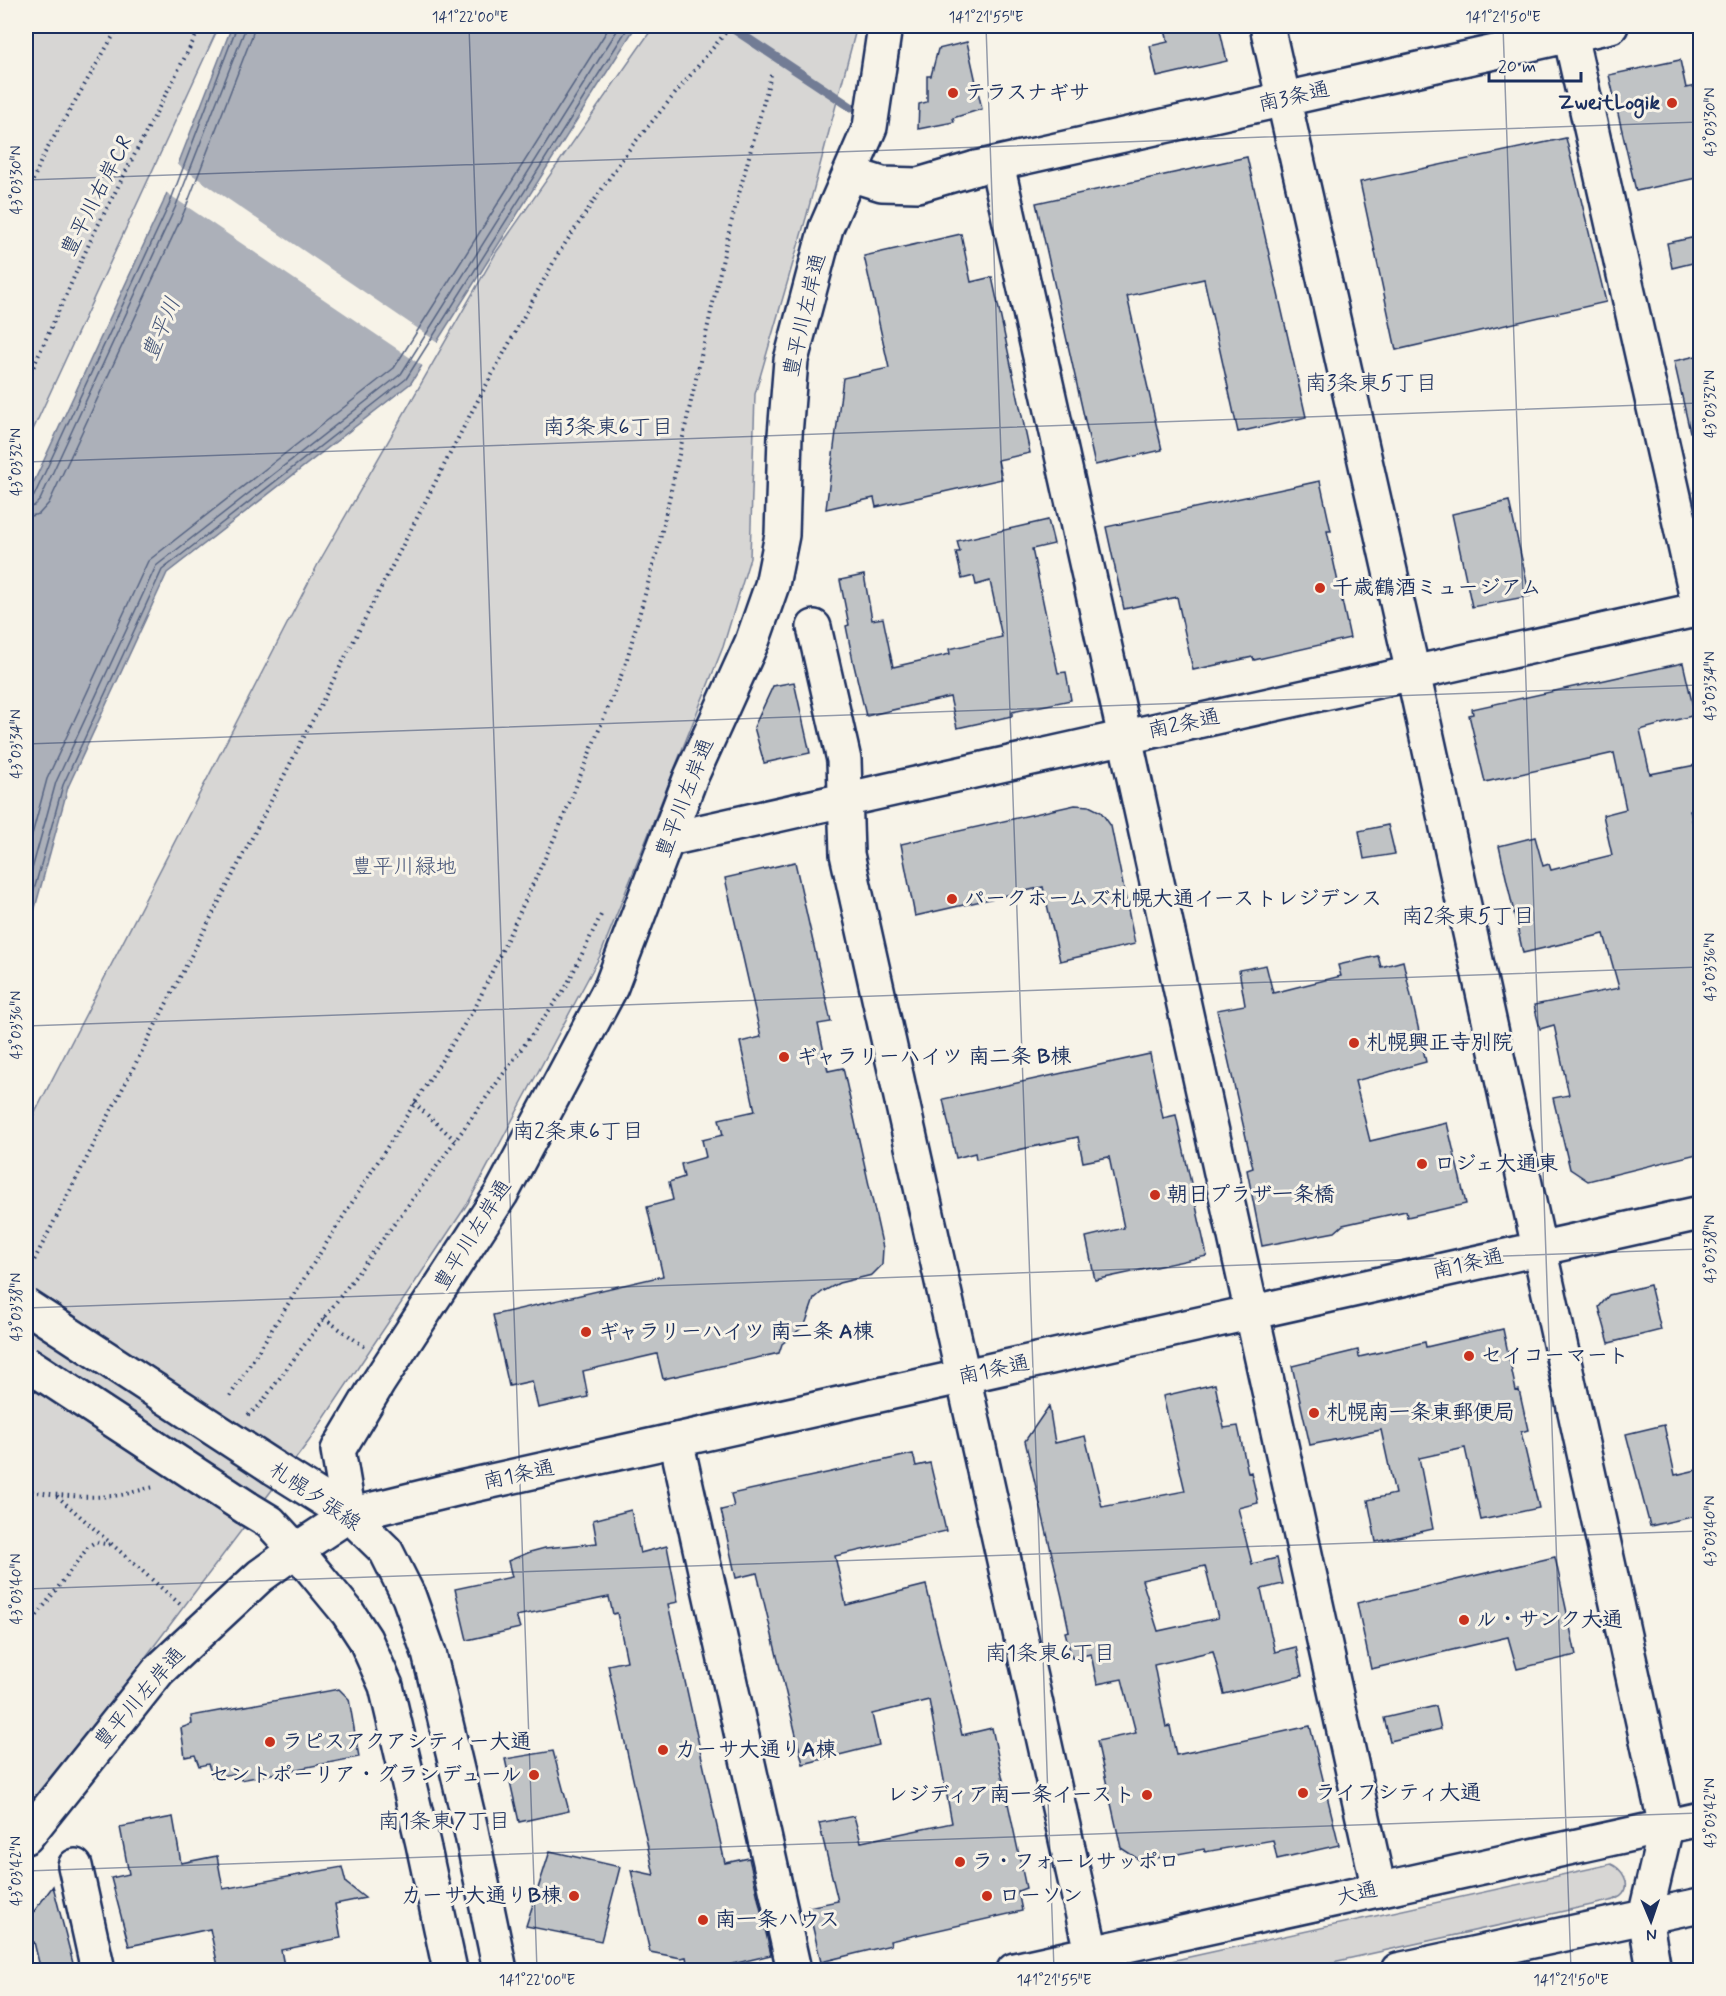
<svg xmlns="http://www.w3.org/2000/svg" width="1726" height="1996" font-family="Mynerve,'Klee One',sans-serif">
  <rect width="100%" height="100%" fill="#f7f3e8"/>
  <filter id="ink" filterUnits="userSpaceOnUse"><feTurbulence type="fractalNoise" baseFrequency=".0167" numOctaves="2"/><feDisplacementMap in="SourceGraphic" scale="12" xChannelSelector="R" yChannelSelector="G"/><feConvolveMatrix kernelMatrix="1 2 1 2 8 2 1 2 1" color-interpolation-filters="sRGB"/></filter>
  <g filter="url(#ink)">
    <path fill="#d7d6d4" stroke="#798299" stroke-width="1.5" d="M26 26H219L26 445Z
      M654 26H857L806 218 755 394 750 558 723 647 600 956 468 1203 309 1441 120 1691 26 1807V1130L318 564 497 251Z
      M1611 1864C1621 1868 1632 1883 1623 1894 1621 1897 1617 1898 1614 1900L1297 1970H1153L1162 1963Z"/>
    <path fill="#acb0b9" stroke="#727c95" stroke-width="1.5" d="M232 26H636L411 383 167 573 68 787 26 941V499L163 203Z"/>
    <path fill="#f7f3e8" d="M175 163 439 343 424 367 164 191Z"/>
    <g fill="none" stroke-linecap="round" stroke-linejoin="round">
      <path stroke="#556382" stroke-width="1.5" d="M26 500 31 499 34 496 169 205 237 26
        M26 508 34 506 40 500 175 208 244 32 245 26
        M26 517 39 514 49 503 184 212 252 36 254 26
        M26 857 47 779 148 561 394 368 610 26
        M26 891 56 782 156 566 401 374 620 26
        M26 919 63 785 162 570 406 379 629 26"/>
      <path stroke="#727c95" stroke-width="9" d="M729 26 851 107"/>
    </g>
    <path fill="#c0c3c5" stroke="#1b2f5e" stroke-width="1.5" fill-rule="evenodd" d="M1164 26H1219L1227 61 1157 77 1150 46 1168 42Z
      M967 42 982 109 953 118 954 122 918 129 919 104 927 102V76H931L938 49Z
      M1680 60 1686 88 1701 85V177L1636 191 1609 75Z
      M1566 138 1606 302 1396 350 1360 182Z
      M1247 157 1306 417 1238 432 1204 279 1127 296 1162 450 1095 465 1036 203Z
      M961 234 971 282 992 277 1030 453 998 460 1002 479 876 507 874 498 826 509 843 378 889 368 864 256Z
      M1701 236V261L1672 268 1667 243Z
      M1701 355V431L1690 432 1674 361Z
      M1320 481 1331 531H1327L1350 638 1254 660 1253 657 1193 670 1177 597 1124 609 1106 527Z
      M1509 501 1530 596 1472 607 1452 514Z
      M1048 520 1054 544 1032 549 1058 673 1066 672 1071 700 1012 712V716L957 728 950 697 866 716 853 661 846 626 849 625 840 580 864 575 872 620 883 618 893 667 950 654 949 649 1002 637 990 581 976 585 974 576 962 579 956 552H960L957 541Z
      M1683 663 1695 715 1640 730 1650 774 1701 764V808L1690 810 1701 859V1153L1588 1181 1570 1169 1553 1098 1569 1095 1554 1025 1540 1029 1534 1005 1619 988 1604 934 1523 953 1499 846 1535 837 1543 866 1549 864 1551 870 1612 855 1603 815 1626 809 1614 753 1485 782 1469 715 1473 714 1472 709Z
      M794 682 810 753 764 763 754 727 773 686Z
      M1075 805 1089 806 1101 812 1111 826 1135 944 1060 961 1043 887 915 916 901 844Z
      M1388 825 1395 854 1364 859 1359 831Z
      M795 862 831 1022 818 1024 828 1071 843 1068 883 1248 882 1265 872 1275 839 1283 822 1292 814 1299 805 1325 782 1344 779 1353 663 1379 657 1354 583 1371 588 1397 538 1408 532 1381 509 1386 493 1315 663 1276 647 1207 673 1200 669 1182 684 1177 681 1164 706 1157 702 1140 723 1135 719 1119 755 1111 740 1042 761 1037 725 878Z
      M1378 956 1381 967 1403 961 1426 1062 1355 1081 1370 1141 1447 1123 1466 1204 1407 1217 1406 1211 1343 1225 1335 1232 1262 1246 1247 1170 1253 1168 1217 1010 1245 1005 1239 970 1266 965 1273 993 1341 976 1338 965Z
      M1150 1054 1163 1118 1176 1115 1207 1256 1095 1280 1086 1237 1124 1228 1109 1157 1083 1162 1078 1137 976 1159 975 1153 956 1158 943 1099Z
      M1650 1285 1661 1330 1609 1343 1599 1307 1609 1295Z
      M1503 1329 1516 1391 1519 1390 1528 1430 1521 1432 1539 1508 1481 1520 1465 1448 1419 1458 1433 1529 1376 1542 1368 1500 1395 1494 1381 1430 1310 1445 1292 1366 1358 1350 1359 1357 1425 1342 1426 1347Z
      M1215 1384 1224 1428 1238 1426 1248 1473 1251 1472 1258 1503 1238 1508 1252 1564 1277 1558 1283 1584 1261 1589 1275 1652 1296 1647 1302 1676 1224 1694 1213 1651 1154 1665 1166 1727 1170 1726 1176 1755 1310 1726 1339 1845 1277 1859 1273 1840 1205 1852 1204 1849 1141 1861 1121 1848 1097 1741 1136 1733 1122 1679 1097 1684 1091 1654 1072 1658 1065 1632 1069 1631 1062 1597 1025 1441 1049 1406 1055 1443 1085 1436 1102 1507 1185 1491 1163 1396ZM1205 1566 1218 1618 1158 1631 1142 1580Z
      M1664 1425 1675 1475 1701 1469V1515L1650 1526 1626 1434Z
      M913 1454 916 1466 930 1463 946 1531 835 1556 846 1605 926 1585 962 1735 992 1728 1026 1888 1018 1891 1022 1911 890 1941 891 1945 821 1962 808 1907 838 1901 819 1823 854 1816 861 1842 952 1823 929 1700 872 1714 879 1745 803 1764 757 1573 736 1578 721 1510 734 1507 731 1494Z
      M631 1510 640 1553 667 1546 678 1602 668 1604 725 1863 749 1858 771 1955 703 1971H689L686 1957 681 1958 650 1952 631 1870 654 1875 608 1665 627 1661 617 1613 613 1614 609 1597 516 1616 520 1628 467 1640 455 1589 512 1577 508 1561 530 1552 545 1548 597 1543 593 1520Z
      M1555 1557 1576 1655 1517 1669 1508 1637 1371 1669 1357 1603Z
      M339 1689 349 1699 359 1757 241 1780 239 1773 213 1777 208 1764 199 1766 195 1755 185 1757 181 1728 192 1724 191 1716Z
      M1436 1706 1441 1729 1390 1741 1384 1718Z
      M553 1751 569 1811 519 1822 505 1759Z
      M173 1817 181 1863 217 1856 223 1889 342 1867 346 1883 365 1898 335 1904 341 1938 281 1950 285 1971H219L210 1929 129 1946 111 1878 129 1874 120 1827Z
      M550 1851 620 1867 601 1941 526 1926Z
      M53 1886 65 1932 75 1971H41L34 1942 26 1945V1922Z"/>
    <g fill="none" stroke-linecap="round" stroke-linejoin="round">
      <g stroke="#1b2f5e" stroke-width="38">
        <path id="street" d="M1568 26 1700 612
          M997 164 1125 737 1379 1890
          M850 174 882 184 918 185 976 168
          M676 1440 794 1970
          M349 1515 338 1450 378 1383 501 1194 611 987 690 779 752 642 772 585 782 535 785 435 791 360 826 228 870 127 885 26
          M26 1837 159 1670 260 1576 296 1550
          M75 1866 98 1970
          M1645 1917 1654 1970"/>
      </g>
      <g stroke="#1b2f5e" stroke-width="38">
        <path id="secondary" d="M1267 26 1413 673 1666 1827 1645 1917
          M976 168 1611 26
          M814 627 844 760 847 854 1095 1970
          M669 839 1700 609
          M296 1550 349 1515 460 1488 1700 1213
          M1014 1970 1700 1819
          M1398 1970 1700 1905"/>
      </g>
      <g stroke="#1b2f5e" stroke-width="38">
        <path id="primary" d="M274 1468 349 1515 386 1551 409 1597 429 1653 439 1694 468 1816 500 1970
          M247 1508 270 1522 296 1550 348 1613 365 1639 386 1686 423 1844 450 1970"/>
      </g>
      <path stroke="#1b2f5e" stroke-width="4" stroke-dasharray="1.5 4.5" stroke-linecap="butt" d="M26 197 43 156 119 26
        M26 383 93 235 201 26
        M414 1103 455 1140
        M26 1276 470 415 558 254 627 152 731 26
        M324 1318 365 1347
        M230 1396 476 1006 559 828 625 666 659 544 730 227 771 75
        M248 1415 259 1406 429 1177 566 987 601 915
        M26 1490C57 1496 90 1499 121 1495 132 1493 143 1489 154 1487
        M57 1496 182 1606
        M26 1630 89 1546 95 1542 111 1545"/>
      <use href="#street" stroke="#f7f3e8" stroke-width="33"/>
      <use href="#secondary" stroke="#f7f3e8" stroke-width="33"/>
      <use href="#primary" stroke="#f7f3e8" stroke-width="33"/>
      <g stroke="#1b2f5e" stroke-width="38" stroke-linecap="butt">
        <path id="primary-bridge" d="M26 1306 274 1468
          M26 1363 247 1508"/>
      </g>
      <use href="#primary-bridge" stroke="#f7f3e8" stroke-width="33"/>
    </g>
  </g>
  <path fill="none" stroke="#1b2f5e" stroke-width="1.5" stroke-opacity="0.45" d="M469 26 537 1970M986 26 1054 1970M1503 26 1571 1970M26 180 1700 122M26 462 1700 403M26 744 1700 685M26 1026 1700 967M26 1308 1700 1249M26 1589 1700 1531M26 1871 1700 1813"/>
  <g fill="#c8321e" stroke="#f7f3e8" stroke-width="2">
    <circle cx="953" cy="93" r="6"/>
    <circle cx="1672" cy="103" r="6"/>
    <circle cx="1320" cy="588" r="6"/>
    <circle cx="952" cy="899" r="6"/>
    <circle cx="1354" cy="1043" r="6"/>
    <circle cx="784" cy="1057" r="6"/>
    <circle cx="1422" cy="1164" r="6"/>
    <circle cx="1155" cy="1195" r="6"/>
    <circle cx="586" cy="1332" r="6"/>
    <circle cx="1469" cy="1356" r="6"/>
    <circle cx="1314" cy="1413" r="6"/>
    <circle cx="1464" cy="1620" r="6"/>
    <circle cx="270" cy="1742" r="6"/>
    <circle cx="663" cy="1750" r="6"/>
    <circle cx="534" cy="1775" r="6"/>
    <circle cx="1303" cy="1793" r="6"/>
    <circle cx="1147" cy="1795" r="6"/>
    <circle cx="960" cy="1862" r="6"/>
    <circle cx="574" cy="1896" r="6"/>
    <circle cx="987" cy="1896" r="6"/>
    <circle cx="703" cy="1920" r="6"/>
  </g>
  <g text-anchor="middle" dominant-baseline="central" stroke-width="6" stroke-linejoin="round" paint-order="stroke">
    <g font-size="21" font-weight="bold" fill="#1b2f5e" stroke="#f7f3e8" text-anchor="start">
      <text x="965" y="93">テラスナギサ</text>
      <text x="1660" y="103" text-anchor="end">ZweitLogik</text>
      <text x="1332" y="588">千歳鶴酒ミュージアム</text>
      <text x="964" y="899">パークホームズ札幌大通イーストレジデンス</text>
      <text x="1366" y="1043">札幌興正寺別院</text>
      <text x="796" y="1057">ギャラリーハイツ 南二条 B棟</text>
      <text x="1434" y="1164">ロジェ大通東</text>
      <text x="1167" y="1195">朝日プラザ一条橋</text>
      <text x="598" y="1332">ギャラリーハイツ 南二条 A棟</text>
      <text x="1481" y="1356">セイコーマート</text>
      <text x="1326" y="1413">札幌南一条東郵便局</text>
      <text x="1476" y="1620">ル・サンク大通</text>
      <text x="282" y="1742">ラピスアクアシティー大通</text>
      <text x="675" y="1750">カーサ大通りA棟</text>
      <text x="522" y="1775" text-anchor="end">セントポーリア・グランデュール</text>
      <text x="1315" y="1793">ライフシティ大通</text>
      <text x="1135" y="1795" text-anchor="end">レジディア南一条イースト</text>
      <text x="972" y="1862">ラ・フォーレサッポロ</text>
      <text x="562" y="1896" text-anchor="end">カーサ大通りB棟</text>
      <text x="999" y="1896">ローソン</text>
      <text x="715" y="1920">南一条ハウス</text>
    </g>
    <g font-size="21" fill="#1b2f5e" stroke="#f7f3e8">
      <text transform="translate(1294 97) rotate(-13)">南3条通</text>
      <text transform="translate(97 196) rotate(-63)">豊平川右岸CR</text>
      <text transform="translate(805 315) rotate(-77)">豊平川左岸通</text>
      <text transform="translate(1184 724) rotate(-12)">南2条通</text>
      <text transform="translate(685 798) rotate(-69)">豊平川左岸通</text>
      <text transform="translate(473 1235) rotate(-58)">豊平川左岸通</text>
      <text transform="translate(1468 1264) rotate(-13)">南1条通</text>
      <text transform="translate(994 1370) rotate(-12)">南1条通</text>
      <text transform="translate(519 1475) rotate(-12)">南1条通</text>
      <text transform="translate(315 1497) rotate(34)">札幌夕張線</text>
      <text transform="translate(140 1698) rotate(-49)">豊平川左岸通</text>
      <text transform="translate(1357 1894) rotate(-13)">大通</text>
    </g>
    <g font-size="21" fill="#415076" stroke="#f7f3e8">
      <text x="404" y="867">豊平川緑地</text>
    </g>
    <g font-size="22" font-style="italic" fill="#465679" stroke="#f7f3e8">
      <text transform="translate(162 329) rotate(-67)">豊平川</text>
    </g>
    <g font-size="22" fill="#1b2f5e" stroke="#f7f3e8">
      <text x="1371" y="384">南3条東5丁目</text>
      <text x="608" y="428">南3条東6丁目</text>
      <text x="1468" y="917">南2条東5丁目</text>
      <text x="578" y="1132">南2条東6丁目</text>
      <text x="1050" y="1654">南1条東6丁目</text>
      <text x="444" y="1822">南1条東7丁目</text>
    </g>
  </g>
  <rect width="1726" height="1996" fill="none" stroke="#f7f3e8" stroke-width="66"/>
  <g transform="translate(1651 1921) rotate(178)" stroke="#f7f3e8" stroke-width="4.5" paint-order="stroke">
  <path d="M0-4.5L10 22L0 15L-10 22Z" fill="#1b2f5e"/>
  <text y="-9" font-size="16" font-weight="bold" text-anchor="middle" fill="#1b2f5e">N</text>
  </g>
  <path d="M1489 72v9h92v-9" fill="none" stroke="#1b2f5e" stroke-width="3"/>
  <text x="1498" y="72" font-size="18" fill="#1b2f5e" stroke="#f7f3e8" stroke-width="4.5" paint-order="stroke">20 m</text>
  <rect x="33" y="33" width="1660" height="1930" fill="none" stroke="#1b2f5e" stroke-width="2"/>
  <g font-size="15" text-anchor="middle" fill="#1b2f5e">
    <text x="470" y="22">141°22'00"E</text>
    <text x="986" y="22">141°21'55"E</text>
    <text x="1503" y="22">141°21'50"E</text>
    <text transform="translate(1710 122) rotate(-90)" y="5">43°03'30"N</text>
    <text transform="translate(16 180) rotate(-90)" y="5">43°03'30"N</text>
    <text transform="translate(1710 404) rotate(-90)" y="5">43°03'32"N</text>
    <text transform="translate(16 462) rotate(-90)" y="5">43°03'32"N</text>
    <text transform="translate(1710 686) rotate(-90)" y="5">43°03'34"N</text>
    <text transform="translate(16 744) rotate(-90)" y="5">43°03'34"N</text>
    <text transform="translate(1710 967) rotate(-90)" y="5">43°03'36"N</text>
    <text transform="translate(16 1025) rotate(-90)" y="5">43°03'36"N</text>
    <text transform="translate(1710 1249) rotate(-90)" y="5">43°03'38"N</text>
    <text transform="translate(16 1307) rotate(-90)" y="5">43°03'38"N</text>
    <text transform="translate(1710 1531) rotate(-90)" y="5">43°03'40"N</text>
    <text transform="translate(16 1589) rotate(-90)" y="5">43°03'40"N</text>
    <text transform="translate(1710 1813) rotate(-90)" y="5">43°03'42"N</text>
    <text transform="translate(16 1871) rotate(-90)" y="5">43°03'42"N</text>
    <text x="537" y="1985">141°22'00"E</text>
    <text x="1054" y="1985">141°21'55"E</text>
    <text x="1571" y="1985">141°21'50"E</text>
  </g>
</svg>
